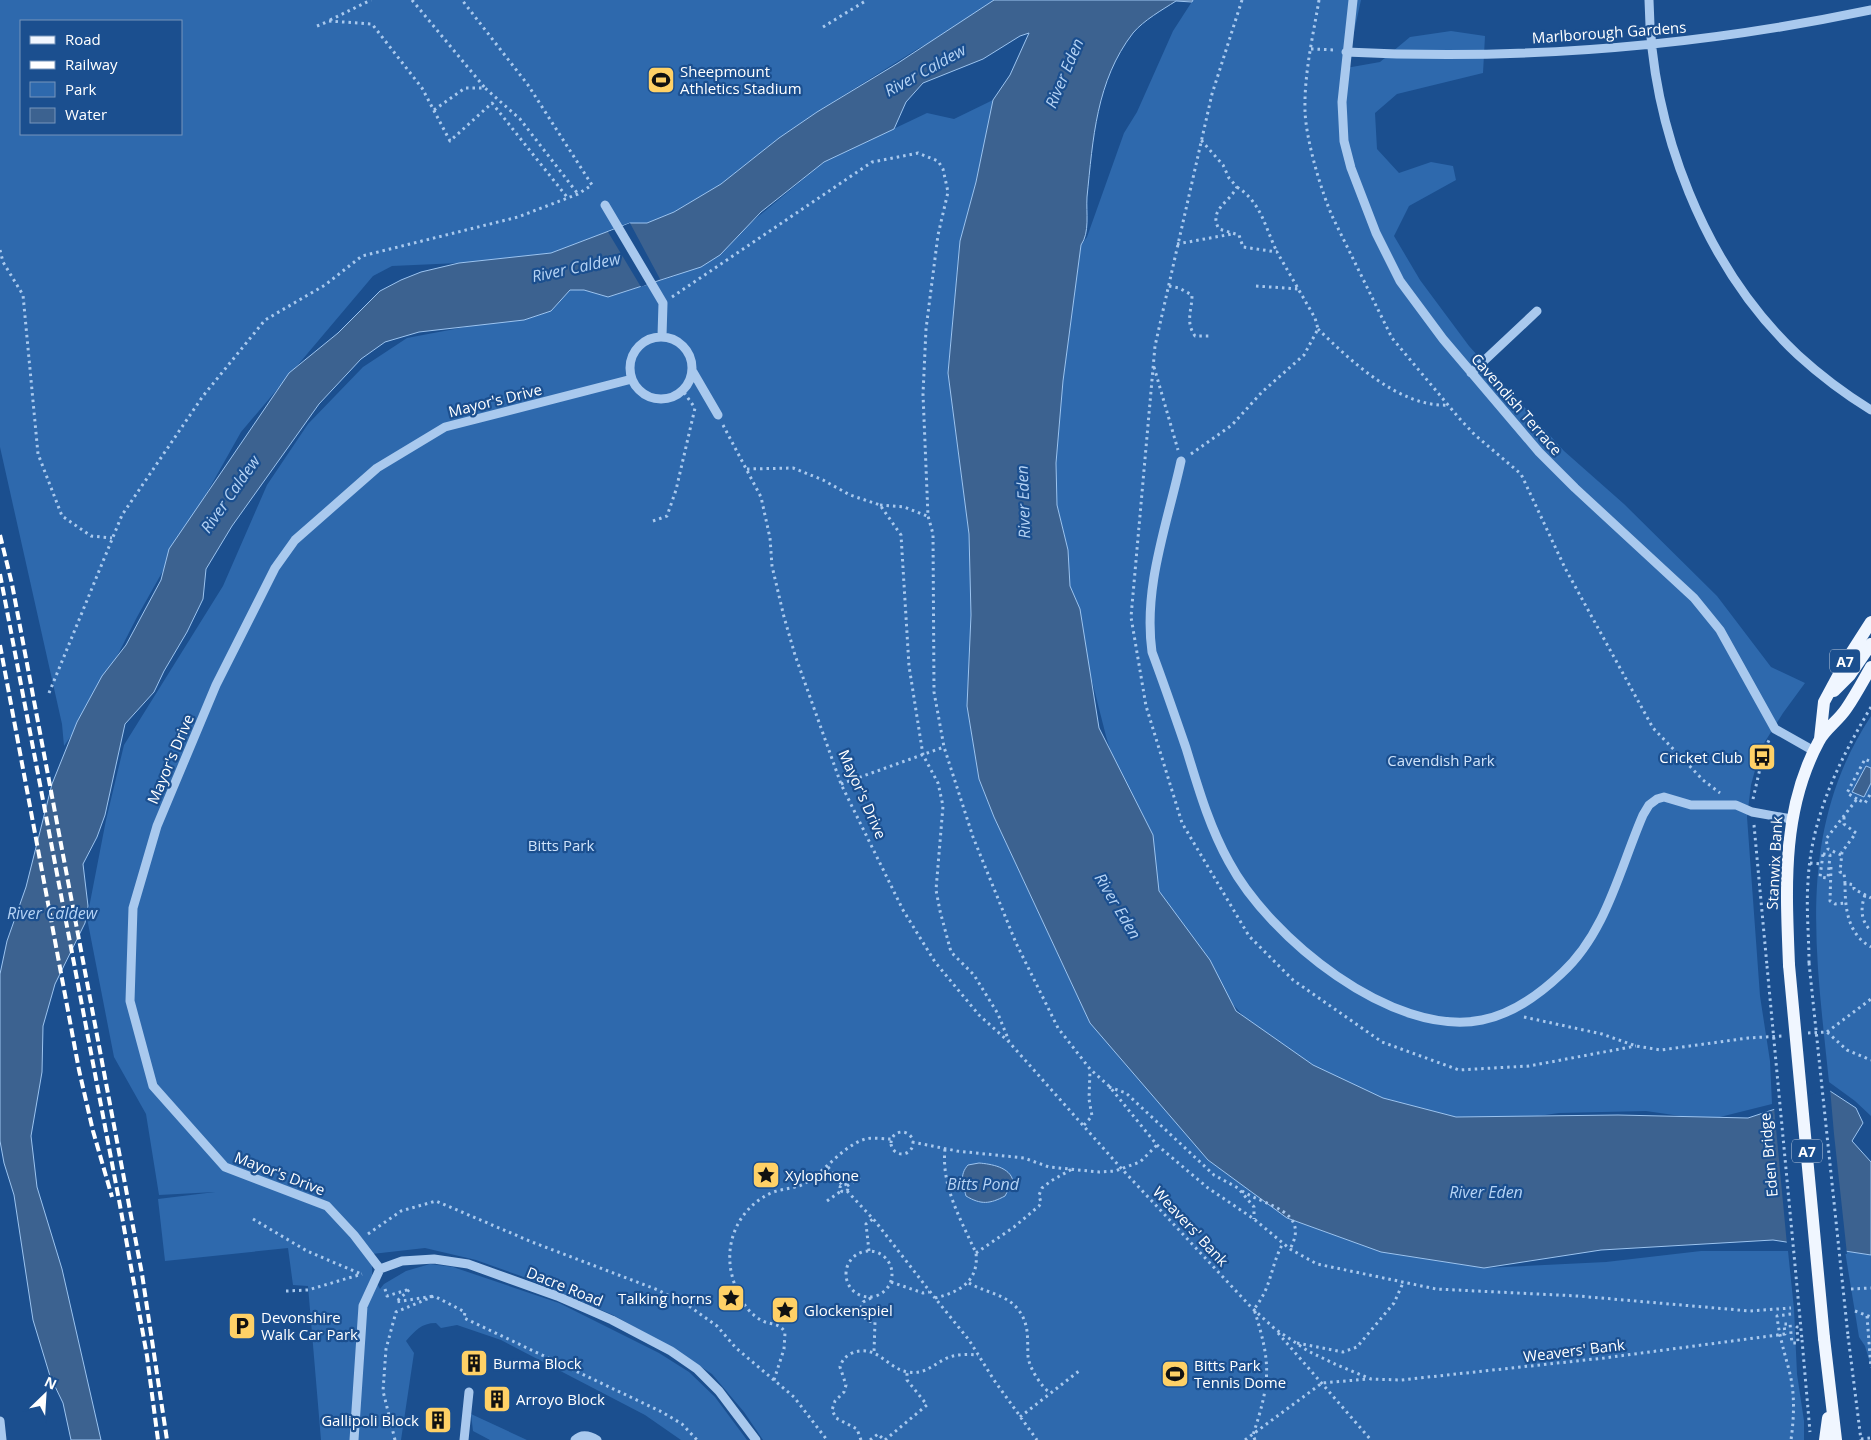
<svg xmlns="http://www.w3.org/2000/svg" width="1871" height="1440" font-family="'Open Sans',sans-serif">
  <rect width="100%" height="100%" fill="#1b4f8f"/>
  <path fill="#2e69ad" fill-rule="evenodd" d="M0 0H1017L919 48 817 112 779 138 721 184 674 212 647 223H630L551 253 459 263 392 266 373 276 241 432 137 617 91 707 64 746 62 724 0 447ZM21 21H181V134H21Z
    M1193 0H1361L1346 68 1380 62 1410 37 1451 31 1485 36 1483 73 1397 94 1375 113 1377 149 1399 173 1431 162 1453 166 1456 180 1409 206 1394 236 1420 280 1469 346 1564 451 1624 504 1717 596 1771 667 1805 683 1783 713 1761 748 1751 785 1747 817 1760 996 1770 1061 1772 1104 1708 1120 1646 1111 1559 1113 1518 1119 1468 1120 1325 1084 1267 1042 1201 969 1164 908 1129 811 1106 736 1079 630 1070 586 1068 550 1057 505 1056 463 1063 381 1081 245 1087 237 1124 133 1137 112 1173 31Z
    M993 100 976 182 960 241 948 373 969 534 971 615 967 706 979 779 994 817 1090 1023 1287 1218 1381 1252 1484 1268 1606 1262 1701 1251H1788L1794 1309 1797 1374 1804 1421V1440H763L744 1412 712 1374 669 1346 613 1315 521 1276 476 1260 425 1248 372 1254V1274L380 1289 384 1284 406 1271 430 1264 453 1267 559 1303 659 1353 689 1372 715 1397 747 1440H681L645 1415 501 1340 457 1325 441 1328 436 1323C421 1323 415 1331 406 1341L414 1353 401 1440H321L308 1286 293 1285 288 1248 165 1261 158 1199 215 1192 159 1195 146 1114 114 1057 87 918 106 820 124 745 223 586 267 485 308 424 363 367 407 338 497 321 524 320 551 311 569 290H584L608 297 675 276 742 230 824 162 927 113 954 119Z
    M1871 716V1116L1855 1101 1829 1082C1816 954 1795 831 1871 716Z
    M1845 1251 1871 1255V1366L1865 1346 1859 1337Z
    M471 1414 527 1440H490L473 1431Z"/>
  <path fill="#3c6290" stroke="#9cc4f0" d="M994 0H1193L1192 2 1176 1C1162 10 1144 20 1133 33 1096 81 1093 139 1087 197 1086 213 1090 232 1081 245L1063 381 1056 463 1057 505 1068 550 1070 586 1080 609 1099 728 1153 835 1159 891 1210 960 1236 1011 1313 1065 1383 1098 1456 1117 1618 1115 1748 1118 1830 1091 1856 1108 1863 1123 1852 1141 1871 1162V1255L1773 1240 1601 1250 1484 1268 1381 1252 1287 1218 1208 1160 1090 1023 994 817 979 779 967 706 971 615 969 534 948 373 960 241 976 182 993 100 1010 75 1029 33 1020 36 983 59 923 83 906 102 894 129 824 162 761 212 720 255 701 267 608 297 584 290H570L551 311 524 320 419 332 385 342 361 359 319 404 232 526 206 569 203 599 187 632 164 671 154 692 125 724 105 815 97 837 83 864 88 906 85 923 55 984 43 1026 42 1072 31 1136 37 1187 62 1269 101 1440H71L63 1403 50 1376 33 1320 14 1195 4 1163 0 1141V974L7 941 26 887 52 784 77 722 102 676 126 645 161 580 169 549 289 373 338 333 380 291 401 280 421 272 459 263 551 253 630 223H647L674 212 721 184 779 138 817 112 898 63Z
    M1866 766 1871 768V783L1864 797 1852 792Z
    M979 1163C991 1164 1010 1167 1013 1181L1005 1196C990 1204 981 1205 966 1196 963 1184 959 1175 968 1165Z"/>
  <path fill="#1b4f8f" d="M630 223 660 279 641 287 608 232Z
    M1830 1088 1834 1134 1847 1254 1787 1245 1774 1107Z"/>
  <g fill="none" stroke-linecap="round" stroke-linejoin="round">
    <path stroke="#a9c9ee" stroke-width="3" stroke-dasharray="2.5 4" stroke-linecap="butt" d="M412 0 485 88
      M1242 0 1212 94 1155 346 1131 617 1146 706 1182 823 1249 936 1293 980 1382 1042 1459 1070 1529 1066 1636 1046
      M1319 0C1313 36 1304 74 1305 111 1306 140 1321 191 1333 218L1392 338 1459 418 1475 435 1521 474 1565 568 1653 728 1703 780 1720 793
      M330 20 371 0
      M317 26 329 21 372 24 422 88 450 141 492 103 567 197
      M823 27 867 0
      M1311 49 1336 50
      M434 110 465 88H485L520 119 578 194
      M1237 187C1261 202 1265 227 1277 252
      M1177 244 1232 234
      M0 250 3 262 23 295 38 454 62 516 91 536 112 538
      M1169 286 1179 288 1192 295C1192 311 1185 321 1195 336H1211
      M1256 286 1299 289
      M672 297 872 162 918 153 938 161 943 169 948 192 938 235 926 329 923 394 928 516 933 534 934 692 944 747 973 837 1016 943 1058 1028 1090 1069 1109 1086 1157 1145 1208 1188 1254 1219 1290 1249 1317 1264 1436 1289 1578 1296 1750 1311 1791 1308
      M1318 329C1351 361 1400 408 1449 405
      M1154 367 1178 450
      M723 425 761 497 770 538 772 566 784 617 795 655 841 784 903 910 935 962 979 1015 1009 1042 1120 1167 1251 1307 1275 1329 1308 1351 1337 1365 1371 1379 1401 1380 1604 1358 1785 1334 1784 1324H1790L1792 1343H1798L1797 1327 1801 1328
      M1191 454 1232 425 1262 392 1304 355 1318 329 1315 318 1277 252 1243 247 1239 235 1219 229C1208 210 1229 203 1237 187L1229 178 1223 165 1201 140
      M747 469 793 468 823 480 850 495 880 505 901 535 909 666 923 755 938 783 943 806 936 890 940 911 951 952 974 975 998 1014 1009 1041
      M880 505 904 507 927 516
      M653 521 667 516 676 490 695 408 683 391
      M49 693 122 515 203 396 265 320 325 285 362 256 518 217 578 194 592 185 528 85 462 0
      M841 784 944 747
      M1753 799 1764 751 1770 738
      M1857 799 1847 793 1865 759 1871 762
      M1844 817V824L1856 833 1842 852 1840 872 1844 873 1845 883 1854 885V889L1871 898
      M1754 825 1767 966
      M1823 854 1830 855 1828 878 1820 877Z
      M1841 855 1828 849 1826 839 1857 799 1865 803 1871 793
      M1810 863 1822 864
      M1831 867 1830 901 1835 904 1845 903
      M1845 883C1845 907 1847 934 1871 947
      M1865 895C1860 909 1861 921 1871 931
      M1809 963C1809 936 1806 909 1808 882 1811 817 1839 761 1871 707
      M1524 1017 1602 1034 1636 1046 1661 1050 1748 1038 1782 1036
      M1827 1032 1871 999
      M1808 1033 1827 1032 1847 1050 1871 1060
      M1109 1087 1126 1093 1214 1175 1238 1188 1254 1207V1219
      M1084 1125 1092 1116 1089 1099 1090 1070
      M891 1143a11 11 0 1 1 22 0a11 11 0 1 1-22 0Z
      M912 1142 957 1151 1024 1158 1049 1167 1099 1172 1115 1171 1140 1162 1157 1145
      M945 1149C941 1186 961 1220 976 1253 979 1281 960 1292 935 1298L969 1340 994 1380 1037 1440
      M828 1167 842 1185
      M840 1188a4 4 0 1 1 8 0a4 4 0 1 1-8 0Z
      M847 1186 861 1176
      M847 1191 875 1221 935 1298
      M1242 1191C1266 1206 1311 1211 1290 1249
      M827 1201 841 1191
      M253 1219 307 1251 361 1274
      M368 1234 401 1211 436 1201 532 1242 658 1290 689 1306 717 1326 736 1348 794 1397 827 1440
      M846 1274a23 23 0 1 1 46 0a23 23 0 1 1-46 0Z
      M869 1251 866 1224 873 1219
      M976 1253 1014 1227 1039 1206 1041 1203 1039 1195 1042 1188 1051 1181 1072 1169
      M891 1282 923 1293 929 1292
      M969 1283C984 1292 1005 1294 1017 1308 1030 1324 1027 1338 1028 1356 1029 1368 1041 1386 1050 1393
      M385 1289 387 1296 410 1289 396 1302 434 1296
      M1851 1289 1871 1288
      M286 1291 308 1290 362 1274
      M871 1298 863 1302 860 1310 867 1321 875 1322 874 1352
      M1855 1311 1871 1317
      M1791 1314 1777 1316C1779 1336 1785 1354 1790 1374 1795 1395 1794 1418 1791 1440
      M1867 1316 1871 1368
      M1278 1333 1371 1440
      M1848 1336 1861 1440
      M1802 1340 1810 1432
      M1297 1343 1343 1352 1357 1347 1394 1303 1403 1283
      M774 1380 784 1349 785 1333C781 1323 771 1325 763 1321 744 1312 735 1290 731 1271 725 1238 741 1207 771 1193 783 1188 797 1189 807 1182 826 1170 843 1146 865 1139 873 1137 883 1139 891 1139
      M1020 1417 1079 1371
      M1861 1439 1871 1438
      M395 1440 383 1391 386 1349 396 1312 434 1296 465 1312 464 1318 662 1412 682 1424 697 1440
      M861 1440 857 1429 836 1418 832 1410 835 1401 844 1392 846 1385 840 1367C842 1360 846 1356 852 1353 877 1343 887 1369 908 1372 925 1375 934 1364 947 1358 957 1354 968 1354 978 1355
      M870 1440 878 1434 884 1440
      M885 1440 927 1405 907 1380V1372
      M1245 1440 1322 1383 1368 1379
      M1255 1440 1253 1435C1271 1380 1271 1363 1254 1309 1272 1287 1270 1267 1283 1243"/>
    <path stroke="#a9c9ee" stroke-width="9" d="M1353 0 1342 102 1344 141 1351 168 1376 233 1400 281 1443 339 1539 452 1575 488 1694 598 1720 630 1775 729 1814 751
      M1649 0C1651 128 1704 267 1798 355 1821 376 1845 394 1871 410
      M1346 52C1522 61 1699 46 1871 10
      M605 205 663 303 662 336
      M630 368a31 31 0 1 1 62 0a31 31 0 1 1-62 0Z
      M693 372 718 415
      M1471 373 1537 311
      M1181 461C1167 525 1143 587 1152 652 1164 684 1175 716 1186 748 1198 787 1209 826 1229 862 1269 937 1392 1038 1482 1020 1513 1014 1540 994 1562 973 1606 933 1620 868 1643 815L1649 805 1657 799 1664 797 1691 805H1736L1752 812 1791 819
      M380 1269 354 1235 327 1206 225 1167 153 1086 130 1001 133 908 157 826 216 685 275 568 295 540 377 468 445 427 632 379
      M380 1269 402 1261 434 1259 468 1264 557 1296 612 1320 671 1351 697 1369 719 1391 756 1440
      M0 1421 2 1440
      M354 1440 363 1306 380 1269
      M464 1440 469 1392
      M575 1440C582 1433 589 1435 597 1440"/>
    <path stroke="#f0f6ff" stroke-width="12" d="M1834 691 1850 675 1871 644
      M1820 739 1824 702 1846 661 1871 622
      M1789 965C1786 888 1781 811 1819 741 1825 729 1838 721 1846 709 1855 696 1863 681 1871 667
      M1824 1338 1836 1440
      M1825 1440 1828 1418"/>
    <path stroke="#fff" stroke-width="4" stroke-dasharray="9 4" stroke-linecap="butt" d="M0 535 12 584 142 1274 167 1440
      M0 574 119 1200 147 1356 158 1440
      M0 645 79 1070 93 1131 112 1197"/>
    <path stroke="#a9c9ee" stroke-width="3" stroke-dasharray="2.5 4" stroke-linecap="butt" d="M1809 963 1848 1336
      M1767 966 1802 1340"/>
    <path stroke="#f0f6ff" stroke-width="12" d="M1789 965 1824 1338"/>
  </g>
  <defs>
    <g id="stadium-square" transform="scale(1.4375)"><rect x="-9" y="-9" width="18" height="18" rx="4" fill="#ffd166" stroke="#1b4f8f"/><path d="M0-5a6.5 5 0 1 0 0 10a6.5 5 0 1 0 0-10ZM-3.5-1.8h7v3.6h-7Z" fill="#111"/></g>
    <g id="bus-square" transform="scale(1.4375)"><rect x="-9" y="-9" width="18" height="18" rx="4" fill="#ffd166" stroke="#1b4f8f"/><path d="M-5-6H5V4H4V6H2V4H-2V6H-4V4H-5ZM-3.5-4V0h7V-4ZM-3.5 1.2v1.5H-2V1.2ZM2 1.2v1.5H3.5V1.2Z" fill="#111"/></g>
    <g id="sight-square" transform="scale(1.4375)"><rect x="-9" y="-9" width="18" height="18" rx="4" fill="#ffd166" stroke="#1b4f8f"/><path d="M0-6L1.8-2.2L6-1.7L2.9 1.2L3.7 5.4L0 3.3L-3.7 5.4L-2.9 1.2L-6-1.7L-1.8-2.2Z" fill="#111"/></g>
    <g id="parking-square" transform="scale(1.4375)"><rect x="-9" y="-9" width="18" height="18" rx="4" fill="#ffd166" stroke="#1b4f8f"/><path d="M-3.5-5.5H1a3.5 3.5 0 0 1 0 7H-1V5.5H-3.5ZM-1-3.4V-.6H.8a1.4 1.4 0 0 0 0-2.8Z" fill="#111"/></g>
    <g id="building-square" transform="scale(1.4375)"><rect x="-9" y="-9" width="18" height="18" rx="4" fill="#ffd166" stroke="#1b4f8f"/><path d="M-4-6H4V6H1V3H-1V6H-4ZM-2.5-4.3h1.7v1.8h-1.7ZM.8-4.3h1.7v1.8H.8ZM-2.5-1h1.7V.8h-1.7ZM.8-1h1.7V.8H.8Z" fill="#111"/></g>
  </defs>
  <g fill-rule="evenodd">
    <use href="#stadium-square" x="661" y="80"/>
    <use href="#bus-square" x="1762" y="757"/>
    <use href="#sight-square" x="766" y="1175"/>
    <use href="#sight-square" x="731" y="1298"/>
    <use href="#sight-square" x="785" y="1310"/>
    <use href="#parking-square" x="242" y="1326"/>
    <use href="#building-square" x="474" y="1363"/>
    <use href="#stadium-square" x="1175" y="1374"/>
    <use href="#building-square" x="497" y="1399"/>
    <use href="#building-square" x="438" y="1420"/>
  </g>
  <g text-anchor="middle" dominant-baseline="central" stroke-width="4.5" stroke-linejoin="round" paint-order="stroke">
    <g fill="#1b4f8f" stroke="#bbcadd" stroke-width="1">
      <rect x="1830" y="649.5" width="30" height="23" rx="4"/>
      <rect x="1792" y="1139.5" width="30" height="23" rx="4"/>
    </g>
    <g font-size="14" font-weight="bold" fill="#fff">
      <text x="1845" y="661">A7</text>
      <text x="1807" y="1151">A7</text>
    </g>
    <g font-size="15" fill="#fff" stroke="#1b4f8f">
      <text transform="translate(1609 32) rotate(-4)">Marlborough Gardens</text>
      <text transform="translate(495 400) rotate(-14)">Mayor's Drive</text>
      <text transform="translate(1517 404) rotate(49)">Cavendish Terrace</text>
      <text transform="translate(170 759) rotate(-67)">Mayor's Drive</text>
      <text transform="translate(863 794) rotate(66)">Mayor's Drive</text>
      <text transform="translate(1774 863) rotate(-87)">Stanwix Bank</text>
      <text transform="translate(1768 1155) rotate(-95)">Eden Bridge</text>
      <text transform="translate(280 1173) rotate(21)">Mayor's Drive</text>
      <text transform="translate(1191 1226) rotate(47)">Weavers' Bank</text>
      <text transform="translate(565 1286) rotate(22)">Dacre Road</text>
      <text transform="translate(1574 1350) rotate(-7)">Weavers' Bank</text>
    </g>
    <g font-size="15" fill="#fff" stroke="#1b4f8f" text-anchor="start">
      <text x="680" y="71">Sheepmount<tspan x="680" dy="17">Athletics Stadium</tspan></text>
      <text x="1743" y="757" text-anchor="end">Cricket Club</text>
      <text x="785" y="1175">Xylophone</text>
      <text x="712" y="1298" text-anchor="end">Talking horns</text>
      <text x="804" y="1310">Glockenspiel</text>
      <text x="261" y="1317">Devonshire<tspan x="261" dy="17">Walk Car Park</tspan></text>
      <text x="493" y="1363">Burma Block</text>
      <text x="1194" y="1365">Bitts Park<tspan x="1194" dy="17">Tennis Dome</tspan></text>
      <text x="516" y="1399">Arroyo Block</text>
      <text x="419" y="1420" text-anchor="end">Gallipoli Block</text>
    </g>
    <g font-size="15" fill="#cfe3fa" stroke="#1b4f8f">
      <text x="1441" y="760">Cavendish Park</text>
      <text x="561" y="845">Bitts Park</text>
    </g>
    <g font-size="16" font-style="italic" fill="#b5d3f5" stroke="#1b4f8f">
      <text transform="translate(925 70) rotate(-29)">River Caldew</text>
      <text transform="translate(1064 73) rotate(-67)">River Eden</text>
      <text transform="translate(576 267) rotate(-12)">River Caldew</text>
      <text transform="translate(230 494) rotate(-55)">River Caldew</text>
      <text transform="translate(1023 502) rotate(-92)">River Eden</text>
      <text transform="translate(1118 906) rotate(59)">River Eden</text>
      <text x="52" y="913">River Caldew</text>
      <text x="983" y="1184">Bitts Pond</text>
      <text x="1486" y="1192">River Eden</text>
    </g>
  </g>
  <rect x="20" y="20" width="162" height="115" fill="#1b4f8f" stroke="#7695bc"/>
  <rect x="30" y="36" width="25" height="8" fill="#f0f6ff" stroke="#7695bc"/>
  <text x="65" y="45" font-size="15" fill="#ffffff">Road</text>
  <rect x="30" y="61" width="25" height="8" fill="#ffffff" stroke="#7695bc"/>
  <text x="65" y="70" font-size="15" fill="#ffffff">Railway</text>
  <rect x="30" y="82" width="25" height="15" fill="#2e69ad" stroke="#7695bc"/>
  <text x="65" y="95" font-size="15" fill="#ffffff">Park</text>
  <rect x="30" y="108" width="25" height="15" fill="#3c6290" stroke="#7695bc"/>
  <text x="65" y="120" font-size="15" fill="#ffffff">Water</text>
  <g transform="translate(45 1395) rotate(25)" stroke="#1b4f8f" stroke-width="4" paint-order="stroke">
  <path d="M0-4L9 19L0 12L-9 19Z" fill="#ffffff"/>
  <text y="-8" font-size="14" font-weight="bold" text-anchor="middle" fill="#ffffff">N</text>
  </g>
</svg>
